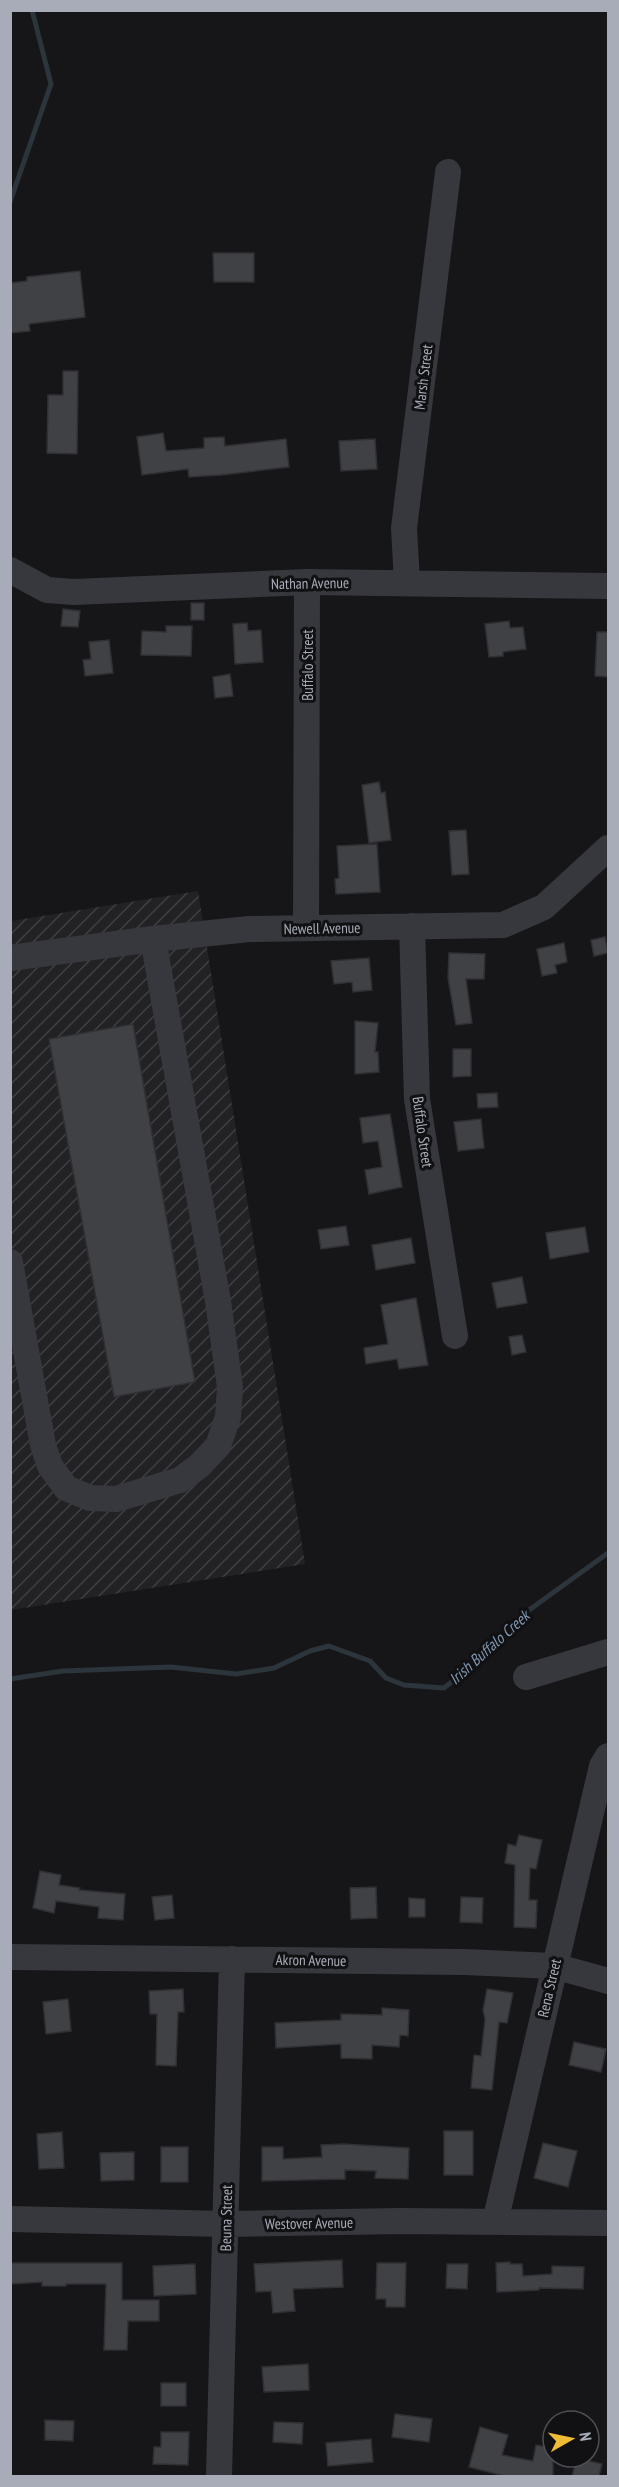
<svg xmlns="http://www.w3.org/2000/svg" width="619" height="2487" font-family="'PT Sans Narrow',sans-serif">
  <defs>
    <pattern id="industrial-furrows" width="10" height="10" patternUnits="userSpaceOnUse" patternTransform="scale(1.5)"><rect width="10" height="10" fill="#222225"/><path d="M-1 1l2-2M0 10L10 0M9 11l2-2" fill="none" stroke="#3f3f43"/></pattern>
  </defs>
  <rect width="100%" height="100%" fill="#161618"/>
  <path fill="url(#industrial-furrows)" d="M198 891 305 1564 11 1610V921Z"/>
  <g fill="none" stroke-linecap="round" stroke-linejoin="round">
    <path stroke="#2c343c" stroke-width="5" d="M10 202 51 84 32 10
      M10 1679 63 1671 171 1667 236 1674 274 1668 310 1651 329 1646 370 1661 386 1678 404 1685 444 1688 472 1666 518 1618 608 1553"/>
  </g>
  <path fill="#404145" stroke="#303034" stroke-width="1.5" d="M213 253H254V282H214Z
    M80 271 85 317 29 324 30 331 10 333V283L27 281V277Z
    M63 371H78L77 454 47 453 48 395H63Z
    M163 433 166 451 204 448V438L224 437 225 446 286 439 289 467 221 475 189 477 188 469 142 475 137 437Z
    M375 439 377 469 341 471 339 441Z
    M191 603H204V620H191Z
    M63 609 80 611 78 627 61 626Z
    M509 621 510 628 523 627 526 649 503 652V656L489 657 485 624Z
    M247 623 248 631 261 630 263 662 235 664 233 624Z
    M166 626H192L191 656 141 655 142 631 166 632Z
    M597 632H609V677L595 676Z
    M109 640 113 673 85 676 83 660 91 659 89 642Z
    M230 674 233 696 215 698 213 677Z
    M379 782 381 793 385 792 391 840 369 843 362 785Z
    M466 830 469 874 452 875 449 831Z
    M377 844 380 892 336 894 335 879 339 878 337 846Z
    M605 937 608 953 594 956 591 940Z
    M564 943 567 962 555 965 557 973 542 976 537 949Z
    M449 953 485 954 484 979H466L472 1023 456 1025 448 978Z
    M369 958 372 990 353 992 352 982 334 984 331 961Z
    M355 1021 378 1023 375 1052H378L379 1072 355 1074Z
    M133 1024 195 1382 114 1397 49 1039Z
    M453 1049H471V1076L453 1077Z
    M497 1093 498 1107 478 1108 477 1094Z
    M390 1114 402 1187 369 1194 365 1170 382 1167 378 1141 363 1143 360 1118Z
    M481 1119 484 1148 458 1151 454 1122Z
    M346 1226 349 1245 321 1249 318 1230Z
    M585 1227 589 1252 550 1259 546 1233Z
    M411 1238 415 1263 376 1270 372 1245Z
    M522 1277 527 1303 497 1308 492 1283Z
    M416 1298 428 1365 399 1369 397 1359 366 1364 364 1348 388 1344 381 1305Z
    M522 1335 526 1352 512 1355 509 1337Z
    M519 1835 542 1840 536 1869 530 1868 529 1900H537L536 1928 514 1927 515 1865 505 1863 508 1844 516 1846Z
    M40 1871 61 1875 59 1885 80 1888 79 1890 125 1894 123 1920 98 1918 99 1907 56 1901 54 1913 33 1908Z
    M376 1887 377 1918 351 1919 350 1888Z
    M172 1895 174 1918 155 1920 152 1897Z
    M461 1897 483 1898 482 1923 460 1922Z
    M409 1898 425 1899V1917H409Z
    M183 1989 184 2012H178L176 2066 156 2065 157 2014H150L149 1991Z
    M487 1989 513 1993 507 2023 499 2022 492 2090 471 2088 474 2055 481 2056 485 2019 483 2010Z
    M68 1999 71 2031 46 2034 43 2002Z
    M382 2008 409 2010 408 2036 400 2035 399 2047 372 2045V2059L341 2058V2044L276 2048 275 2023 341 2020V2014L382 2015Z
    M574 2042 606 2049 601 2072 569 2065Z
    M444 2131H473V2175H444Z
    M62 2132 64 2168 39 2169 37 2134Z
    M543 2143 577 2151 568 2187 534 2178Z
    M343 2144 409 2148 408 2179 375 2178 376 2171 345 2170V2179L262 2181V2147H283V2159L322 2157 321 2145Z
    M161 2147H188V2182H161Z
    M134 2152V2180L101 2181 100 2153Z
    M342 2260 343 2287 293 2289 295 2311 273 2313 271 2291 256 2292 254 2264Z
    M510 2262V2264H522L523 2276 552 2274V2266L584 2267 583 2289 539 2288V2290L497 2292 496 2263Z
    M10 2263H122V2300H159V2321H128L127 2350H104L106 2284H66V2286H42V2282L10 2284Z
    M377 2263H406L405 2307H386V2299H376Z
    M195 2264 196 2294 154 2296 153 2266Z
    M447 2264H468L467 2289 446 2288Z
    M308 2364 309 2390 264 2392 262 2367Z
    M161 2383H186V2406H161Z
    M395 2414 432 2419 429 2442 392 2437Z
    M45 2420 74 2421 73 2441 45 2440Z
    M274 2422 303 2423 302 2444 273 2442Z
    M480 2427 508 2435 502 2455 533 2461 536 2445 553 2448V2476H504L469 2467Z
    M161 2432H189L188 2465 153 2464 154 2447H161Z
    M371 2439 373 2462 328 2466 326 2443Z
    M577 2458 602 2464 599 2476H572Z"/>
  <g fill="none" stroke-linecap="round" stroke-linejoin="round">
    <path stroke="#37383d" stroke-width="26" d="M10 570 47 590 74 592 307 582 608 586
      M407 582 404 528 448 172
      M412 926 417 1099 455 1336
      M306 928 307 582
      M10 958 153 939 249 929 503 925 544 907 608 848
      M10 1262 43 1445 50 1466 66 1488 90 1498 116 1499 180 1480 199 1466 218 1446 228 1417 230 1387 218 1301 153 939
      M526 1677 608 1652
      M10 1957 465 1962 554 1966 608 1981
      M10 2219 226 2224 400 2221 608 2223
      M495 2222 602 1766 608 1756
      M219 2476 232 1959"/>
  </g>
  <g text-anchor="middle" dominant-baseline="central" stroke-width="6" stroke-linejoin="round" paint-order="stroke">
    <g font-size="15" fill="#a8acb8" stroke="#111113">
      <text transform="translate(423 377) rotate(-83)">Marsh Street</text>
      <text transform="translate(310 583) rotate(-1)">Nathan Avenue</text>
      <text transform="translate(307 665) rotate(-90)">Buffalo Street</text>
      <text transform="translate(322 928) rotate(-1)">Newell Avenue</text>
      <text transform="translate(423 1132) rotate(82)">Buffalo Street</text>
      <text transform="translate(311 1960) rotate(1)">Akron Avenue</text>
      <text transform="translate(549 1988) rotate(-77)">Rena Street</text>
      <text transform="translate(226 2218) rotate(-89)">Beuna Street</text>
      <text transform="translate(309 2223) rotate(-1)">Westover Avenue</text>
    </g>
    <g font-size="16" font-style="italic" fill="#8098b2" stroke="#111113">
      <text transform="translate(489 1647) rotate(-42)">Irish Buffalo Creek</text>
    </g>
  </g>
  <rect width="619" height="2487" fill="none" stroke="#a8acb8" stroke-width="24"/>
  <g transform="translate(571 2439) rotate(81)"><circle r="28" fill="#111113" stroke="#4d4f55" stroke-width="1.5"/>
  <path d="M0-4.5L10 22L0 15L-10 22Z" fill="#efbc37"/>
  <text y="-9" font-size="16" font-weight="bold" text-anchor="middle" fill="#a8acb8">N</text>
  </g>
</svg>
